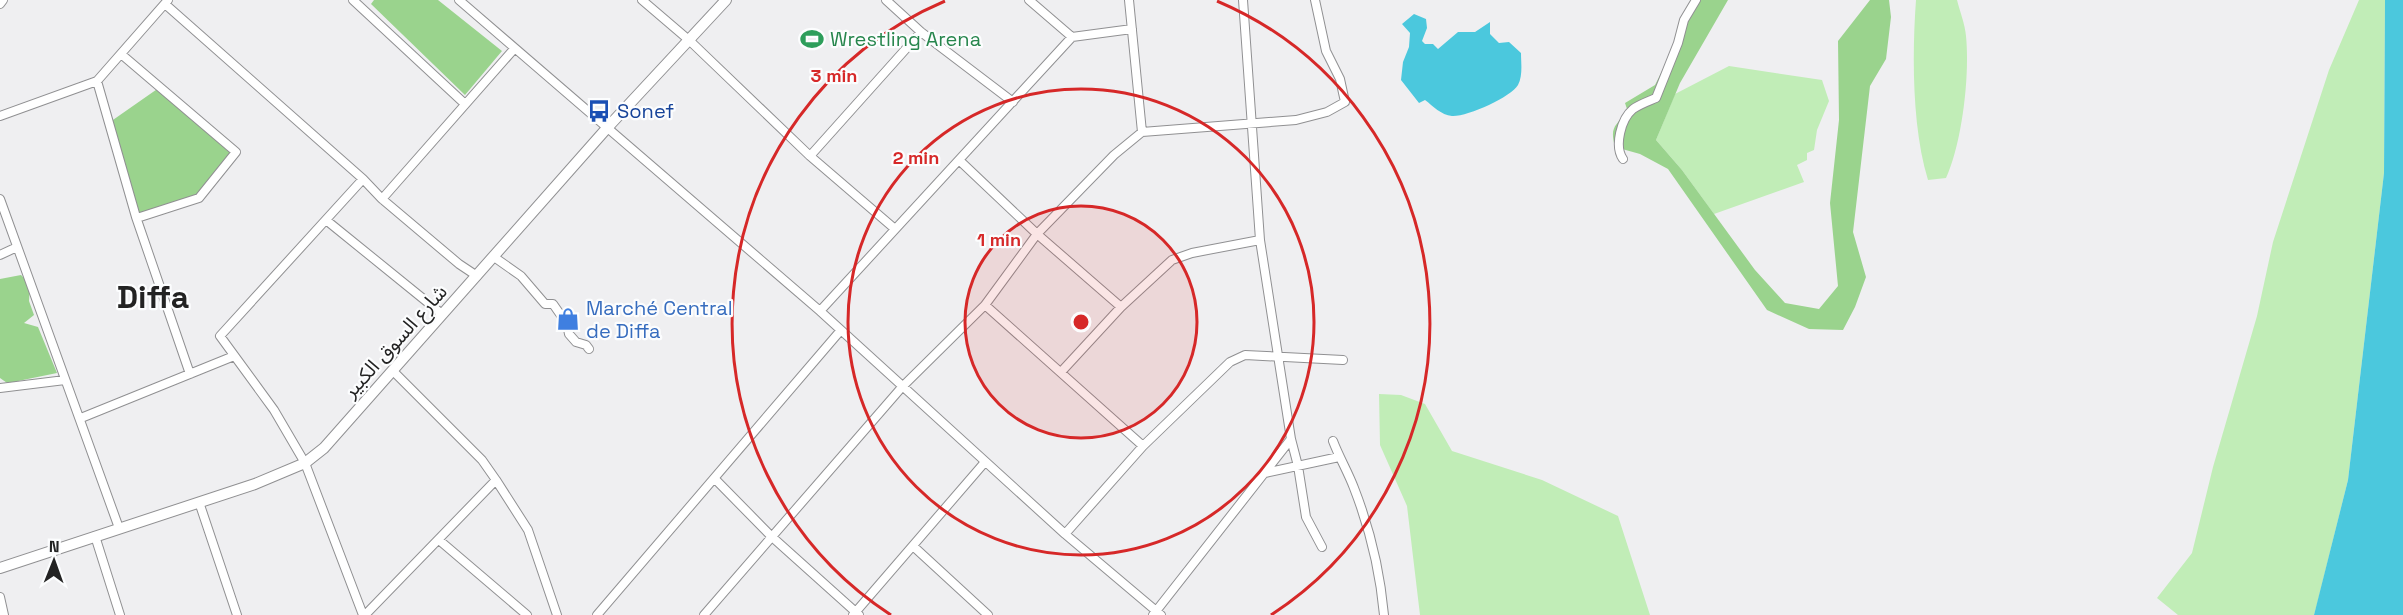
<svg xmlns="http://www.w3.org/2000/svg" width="2403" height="615" font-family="'Space Grotesk','Noto Sans Arabic',sans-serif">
  <rect width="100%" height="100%" fill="#efeff1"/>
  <path fill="#c1edb7" d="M1916 0H1957C1960 12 1965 24 1966 36 1970 76 1962 143 1946 178L1928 180C1912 128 1912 55 1916 0Z
    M2359 0H2385L2384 173 2348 480 2317 604 2314 615H2178L2157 598 2192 553 2213 467 2257 316 2273 242 2329 70Z
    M1729 66 1822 80 1829 101 1817 130 1814 150 1807 153V160L1797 165 1804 182 1714 214 1682 170 1656 140 1675 94Z
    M1379 394 1401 395 1425 404 1452 451 1542 480 1618 516 1650 615H1420L1407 506 1380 445Z"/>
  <path fill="#9ad38d" d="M374 0H438L502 51 465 95 371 4Z
    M1698 0H1728L1680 83 1656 140 1682 170 1755 270 1785 303 1819 309 1838 286 1830 203 1839 120 1838 41 1870 0H1889L1891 17 1886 59 1870 86 1853 232 1866 277 1855 307 1843 330 1809 329 1767 310 1668 169 1640 154 1615 147C1610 128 1614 126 1628 112L1625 103 1655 85Z
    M163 85 233 153 196 196 136 217 110 122Z
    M21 275 30 284 29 301 34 315 24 323 38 327 57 373 18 381 10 385 0 378V279Z"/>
  <path fill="#4bc8dd" d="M2385 0H2403V615H2314L2348 480 2384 173Z
    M1414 14 1426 19 1427 28 1422 41 1425 44H1433L1438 49 1458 32H1475L1490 22V34L1499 43 1509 42 1521 53C1521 62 1523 76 1518 85 1511 97 1467 117 1452 116 1441 115 1433 106 1425 100L1419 103 1401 80 1403 62 1409 47 1410 33 1402 24Z"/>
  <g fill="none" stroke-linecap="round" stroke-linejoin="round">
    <g stroke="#909092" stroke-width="10">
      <path id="minor" d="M353 0 465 104
        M459 0 820 311 1065 534 1161 615
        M642 0 690 41 810 156 895 229
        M886 0 921 32 1013 102
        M1029 0 1072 37
        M1129 0 1142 132
        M0 4 3 0
        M165 4 363 179
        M121 54 236 152 199 198 137 218
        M97 81 136 217 190 374
        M0 116 97 81 168 0
        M810 156 921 32
        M1623 159C1614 146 1621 119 1633 109 1640 104 1649 101 1656 98L1678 43 1684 20 1696 0
        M959 160 1037 234 1121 307
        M0 199 119 528
        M382 199 459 264 477 276
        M326 220 442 314
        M0 255 17 247
        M494 257 521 276 545 304H553L567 324 569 334 576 342 586 345 589 349
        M985 305 1143 446
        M820 311 1072 37 1132 29
        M393 371 482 460 496 480 528 530 557 615
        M1061 372 1121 307 1172 260 1192 253 1260 240
        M0 388 65 380
        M81 418 234 356
        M1291 439 1298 466 1306 517 1322 547
        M1333 441C1339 457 1348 472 1354 488 1370 529 1380 571 1384 615
        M1265 473 1339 457
        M715 479 771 536 859 615
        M199 502 237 615
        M1065 534 1143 446 1230 362 1245 355 1343 360
        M95 536 120 615
        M439 540 527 615
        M913 546 988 615
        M0 597 4 615
        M363 615 305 463 274 410 220 336 363 179 382 199 514 49
        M365 615 496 480
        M597 615 841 330
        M704 615 902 387 985 305 1037 234 1114 155 1142 132 1296 120 1327 112 1345 102 1340 79 1326 51 1315 0
        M853 615 985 462
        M1153 615 1291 439 1260 240 1243 0"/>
    </g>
    <g stroke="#909092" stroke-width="12">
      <path id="tertiary" d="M0 568 255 484 305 463 324 448 607 128 726 0"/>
    </g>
    <use href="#minor" stroke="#fff" stroke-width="8"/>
    <use href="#tertiary" stroke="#fff" stroke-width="10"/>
  </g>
  <circle cx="1081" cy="322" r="116" fill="#d62828" fill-opacity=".12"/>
  <g fill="none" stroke="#d62828" stroke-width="3">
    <circle cx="1081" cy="322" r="116"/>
    <circle cx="1081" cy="322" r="233"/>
    <path d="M891 615A349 349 0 0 1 945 1M1217 1A349 349 0 0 1 1271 615"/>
  </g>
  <defs>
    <g id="stadium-bare" transform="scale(1.8)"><path d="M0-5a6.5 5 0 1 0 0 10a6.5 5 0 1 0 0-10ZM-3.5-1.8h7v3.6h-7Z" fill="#2e9e5b" stroke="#fcfdfe" stroke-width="2.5" paint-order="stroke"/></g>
    <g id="bus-bare" transform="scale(1.8)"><path d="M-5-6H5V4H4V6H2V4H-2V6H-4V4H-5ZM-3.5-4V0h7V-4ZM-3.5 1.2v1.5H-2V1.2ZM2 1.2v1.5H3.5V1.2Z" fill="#1a4fb4" stroke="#fcfdfe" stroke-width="2.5" paint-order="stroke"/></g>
    <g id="shop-bare" transform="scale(1.8)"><path d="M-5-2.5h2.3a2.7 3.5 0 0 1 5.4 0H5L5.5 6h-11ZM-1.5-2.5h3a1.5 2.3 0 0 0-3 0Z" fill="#3f7fe0" stroke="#fcfdfe" stroke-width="2.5" paint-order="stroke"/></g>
  </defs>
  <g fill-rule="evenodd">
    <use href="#stadium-bare" x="812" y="39"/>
    <use href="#bus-bare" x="599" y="111"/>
    <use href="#shop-bare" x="568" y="319"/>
  </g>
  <g text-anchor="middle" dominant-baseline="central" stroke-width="4.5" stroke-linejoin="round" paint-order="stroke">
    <g font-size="20" fill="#27864d" stroke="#fcfdfe" text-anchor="start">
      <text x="830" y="39">Wrestling Arena</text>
    </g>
    <g font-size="20" fill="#164399" stroke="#fcfdfe" text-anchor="start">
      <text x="617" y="111">Sonef</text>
    </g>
    <g font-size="20" fill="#366cbe" stroke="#fcfdfe" text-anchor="start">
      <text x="586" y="308">Marché Central<tspan x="586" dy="23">de Diffa</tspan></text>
    </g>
    <g font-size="20" fill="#232323" stroke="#fcfdfe">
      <text transform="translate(395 341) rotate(-48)">شارع السوق الكبير</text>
    </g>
    <g font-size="32" font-weight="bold" fill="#232323" stroke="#fcfdfe">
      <text x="153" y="297">Diffa</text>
    </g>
  </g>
  <circle cx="1081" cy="322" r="9" fill="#d62828" stroke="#fcfdfe" stroke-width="3"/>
  <g font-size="18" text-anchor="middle" font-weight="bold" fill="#d62828" stroke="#fcfdfe" stroke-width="4.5" stroke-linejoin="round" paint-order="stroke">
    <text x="834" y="82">3 min</text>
    <text x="916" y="164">2 min</text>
    <text x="999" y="246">1 min</text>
  </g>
  <g transform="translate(54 561) rotate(1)" stroke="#fcfdfe" stroke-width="4.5" paint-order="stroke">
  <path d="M0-4.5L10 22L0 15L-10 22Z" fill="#232323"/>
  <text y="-9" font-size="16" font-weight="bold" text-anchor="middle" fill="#232323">N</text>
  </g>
</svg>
